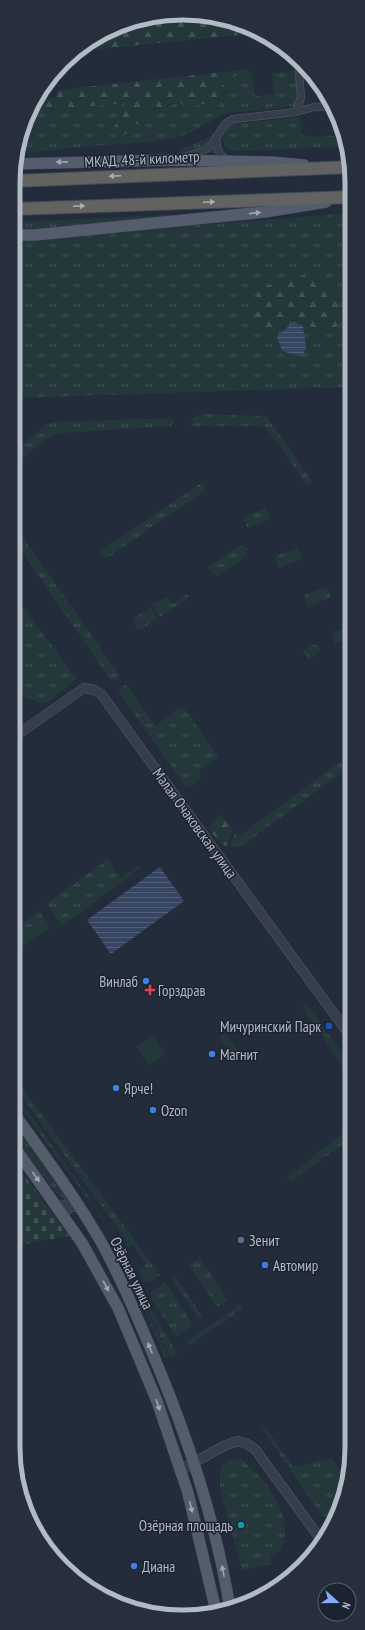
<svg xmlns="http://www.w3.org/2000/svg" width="365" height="1630" font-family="'PT Sans Narrow',sans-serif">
  <defs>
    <pattern id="grass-tufts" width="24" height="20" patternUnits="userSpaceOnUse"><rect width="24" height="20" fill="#24383c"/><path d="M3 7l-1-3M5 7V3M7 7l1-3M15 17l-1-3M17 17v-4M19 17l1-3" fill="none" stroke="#415357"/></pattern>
    <pattern id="forest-firs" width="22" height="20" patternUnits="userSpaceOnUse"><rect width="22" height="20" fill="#24383c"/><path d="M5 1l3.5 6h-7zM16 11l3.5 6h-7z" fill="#415357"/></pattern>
    <pattern id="cemetery-stones" width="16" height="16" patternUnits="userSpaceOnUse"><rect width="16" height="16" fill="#24383c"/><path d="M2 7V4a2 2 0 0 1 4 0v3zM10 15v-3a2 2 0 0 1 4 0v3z" fill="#415357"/></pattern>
    <pattern id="water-rules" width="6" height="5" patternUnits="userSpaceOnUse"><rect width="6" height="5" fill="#364662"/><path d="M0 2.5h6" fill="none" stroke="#515f77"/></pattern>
  </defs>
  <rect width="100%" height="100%" fill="#232c3b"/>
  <path fill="url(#grass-tufts)" fill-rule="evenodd" d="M245 69 252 72 255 96 274 95 272 73 295 71 298 106 237 112C224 110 198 131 182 136 158 143 134 143 109 145 82 146 54 150 27 153L17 152 35 100 37 107 49 110 127 102 113 130 126 134 134 123 137 125 145 118 144 110C151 108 161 110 168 107 173 104 174 103 180 102L183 108 204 104 216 109 218 107V98L225 93 226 87 219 79 234 75V71Z
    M300 117 301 134 306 137 343 135 347 147 233 151C218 148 222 128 233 124Z
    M214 135 216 153H178L180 150Z
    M351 213V387L14 398V222L172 215 173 227ZM255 317 343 320 332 331 303 326 306 346 282 351 277 336Z
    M200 414 266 416 312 481 307 485 265 426H191L192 418Z
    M171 418 175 421 171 426 61 433 46 439 14 465V452L45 425 54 422Z
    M200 484H203L206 488 203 492 107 558 102 557 100 555 102 550Z
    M265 508 270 516 269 519 248 528 244 520 245 517Z
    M14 525 120 676 112 682 14 540Z
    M241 545 248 549 246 556 217 576 208 567Z
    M297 548 302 557 301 559 279 568 275 559 276 556Z
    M326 587 331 596 330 598 308 606 304 598 305 595Z
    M187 594 189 597 160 617 152 605 167 596 172 604Z
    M151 607 158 618 141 630C136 629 133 624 133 619Z
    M24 608 77 679 45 704 26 698 14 680V615Z
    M351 625V638L335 644 332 633Z
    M314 644 319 647 320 651 309 660 303 651Z
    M126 684 156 726 179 708H184L219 757 198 772 202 778 189 787 185 786 118 691Z
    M341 761 347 769 240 847H230L235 832 238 837Z
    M108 859 121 878 139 865 141 868 62 926 46 904Z
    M39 911 50 927 14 953V941L16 939 14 934V929Z
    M307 1005 351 1065V1078L303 1008Z
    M13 1075 160 1275 147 1283 141 1279 140 1269 146 1264 133 1245 129 1248 120 1231 13 1085Z
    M13 1090 126 1250 13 1097Z
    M13 1119 66 1194 65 1198 59 1197 13 1134Z
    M351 1127V1138L291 1182 287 1177Z
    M200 1258 228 1300 217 1307 189 1265Z
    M174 1275 203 1317 199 1319 171 1277Z
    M165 1282 193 1325 179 1336 175 1335 151 1298V1292Z
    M140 1292 177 1353 171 1358H170Z
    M139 1293 169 1359 164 1356 140 1298Z
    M240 1304 243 1308 189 1346 186 1342Z
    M265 1426 293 1467 332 1458 347 1480 336 1514 324 1519 262 1429Z
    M241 1459C263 1478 285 1502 285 1533 285 1538 282 1545 280 1551L271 1555 270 1564 242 1570 220 1488V1470L228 1460Z"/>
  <path fill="url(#forest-firs)" d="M208 15 261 33 77 51 132 22Z
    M234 71 235 75 219 79 227 90 218 98 219 105 215 109 204 104 185 108 180 102 172 103 163 109 157 107 144 110C145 117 146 122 139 125L133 123 126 134 120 137 113 134V130L126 103 49 110 37 107 35 100 56 97 57 90Z
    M313 273 330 280 343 320 332 331 303 326 294 322 277 336 255 317 258 288Z
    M221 814 233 830 227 846 221 844 209 829 213 821Z"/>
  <path fill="url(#cemetery-stones)" d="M13 1160 69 1236 13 1246Z"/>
  <path fill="#24383c" d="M225 1033 242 1056 236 1061 219 1037Z
    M152 1035 166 1053 149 1066 136 1047Z"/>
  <path fill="url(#water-rules)" d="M294 322 303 326 306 346 303 357 282 351 277 336Z
    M160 867 184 901 111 954 87 920Z"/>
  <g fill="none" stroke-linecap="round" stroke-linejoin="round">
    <g stroke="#545c69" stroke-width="8">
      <path id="minor" d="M296 112 301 97 298 60
        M216 137C217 147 218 156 228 160
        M184 157C193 155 204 152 211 145 220 136 220 125 233 119L296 112 314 107 333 106
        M54 1202C62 1208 71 1204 70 1193
        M67 1221C64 1214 67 1209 74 1207L81 1210"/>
    </g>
    <g stroke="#545c69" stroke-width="10">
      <path id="tertiary" d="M14 737 84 688 94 690 101 694 351 1037
        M180 1470 226 1445 238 1441 247 1444 255 1449 265 1463 322 1541"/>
    </g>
    <g stroke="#3f4754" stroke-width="12">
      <path id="primary" d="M14 164 171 160 271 162 304 165
        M14 235H35L265 212 326 202
        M13 1112C43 1154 74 1195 100 1240 120 1276 136 1314 152 1352 187 1435 216 1520 230 1609
        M13 1145 82 1243 118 1308 157 1401 188 1493 216 1611"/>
    </g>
    <g stroke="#414956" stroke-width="14">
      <path id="trunk" d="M14 181 351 167
        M14 209 351 197"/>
    </g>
    <use href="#minor" stroke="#363e4b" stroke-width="7"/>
    <use href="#tertiary" stroke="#363e4b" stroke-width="9"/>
    <use href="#primary" stroke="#545d6c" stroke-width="11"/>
    <use href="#trunk" stroke="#626260" stroke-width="12"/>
  </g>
  <defs><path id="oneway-solid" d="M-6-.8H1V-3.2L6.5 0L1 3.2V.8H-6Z"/></defs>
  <g fill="#9fa7b5">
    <use href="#oneway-solid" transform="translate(62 162) rotate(179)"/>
    <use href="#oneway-solid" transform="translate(255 213) rotate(-6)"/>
    <use href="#oneway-solid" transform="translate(36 1177) rotate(54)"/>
    <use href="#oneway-solid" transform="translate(106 1286) rotate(61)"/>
    <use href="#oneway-solid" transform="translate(150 1348) rotate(-113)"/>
    <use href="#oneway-solid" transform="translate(158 1405) rotate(71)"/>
    <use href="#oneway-solid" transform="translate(191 1507) rotate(76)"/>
    <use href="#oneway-solid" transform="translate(223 1571) rotate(-102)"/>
  </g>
  <g fill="#a6acb8">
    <use href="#oneway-solid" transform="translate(115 176) rotate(177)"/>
    <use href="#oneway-solid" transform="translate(209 202) rotate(-2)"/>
    <use href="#oneway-solid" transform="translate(79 206) rotate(-2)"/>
  </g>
  <g fill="#3f7fe0" stroke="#1c2330" stroke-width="1.5">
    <circle cx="146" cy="981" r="4"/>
    <circle cx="212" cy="1054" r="4"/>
    <circle cx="116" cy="1088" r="4"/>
    <circle cx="153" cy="1110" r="4"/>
    <circle cx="265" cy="1265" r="4"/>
    <circle cx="134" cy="1566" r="4"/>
  </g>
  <path fill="#e0444e" stroke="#1c2330" stroke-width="1.5" d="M148 984h4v4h4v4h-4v4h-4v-4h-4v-4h4z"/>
  <rect fill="#1a4fb4" stroke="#1c2330" stroke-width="1.5" x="325" y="1022" width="8" height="8" rx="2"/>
  <circle fill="#5c6f8a" stroke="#1c2330" stroke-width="1.5" cx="241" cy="1240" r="4"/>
  <circle fill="#0f9aa8" stroke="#1c2330" stroke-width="1.5" cx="241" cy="1525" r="4"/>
  <g text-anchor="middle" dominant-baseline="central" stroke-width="3" stroke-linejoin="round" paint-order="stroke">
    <g font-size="15" fill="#b2b9c7" stroke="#1c2330">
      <text transform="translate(142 159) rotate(-3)">МКАД, 48-й километр</text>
      <text transform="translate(195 823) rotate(54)">Малая Очаковская улица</text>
      <text transform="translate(132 1273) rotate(64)">Озёрная улица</text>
    </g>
    <g font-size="15" fill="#b2b9c7" stroke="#1c2330" text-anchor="start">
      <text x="138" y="981" text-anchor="end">Винлаб</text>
      <text x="158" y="990">Горздрав</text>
      <text x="321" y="1026" text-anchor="end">Мичуринский Парк</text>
      <text x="220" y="1054">Магнит</text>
      <text x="124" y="1088">Ярче!</text>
      <text x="161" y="1110">Ozon</text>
      <text x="249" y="1240">Зенит</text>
      <text x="273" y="1265">Автомир</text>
      <text x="233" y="1525" text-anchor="end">Озёрная площадь</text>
      <text x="142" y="1566">Диана</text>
    </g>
  </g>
  <path d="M0 0H365V1630H0ZM182 20H183A162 162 0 0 1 345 182V1448A162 162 0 0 1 183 1610H182A162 162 0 0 1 20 1448V182A162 162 0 0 1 182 20Z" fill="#282f3c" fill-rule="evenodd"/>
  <path fill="none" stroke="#b2b9c7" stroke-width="5" d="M182 20H183A162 162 0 0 1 345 182V1448A162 162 0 0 1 183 1610H182A162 162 0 0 1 20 1448V182A162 162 0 0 1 182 20Z"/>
  <g transform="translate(337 1602) rotate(111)"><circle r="19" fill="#1c2330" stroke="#585f6c"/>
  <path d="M0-3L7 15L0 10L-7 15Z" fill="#86abf7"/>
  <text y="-6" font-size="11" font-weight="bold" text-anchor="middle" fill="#b2b9c7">N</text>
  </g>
</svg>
